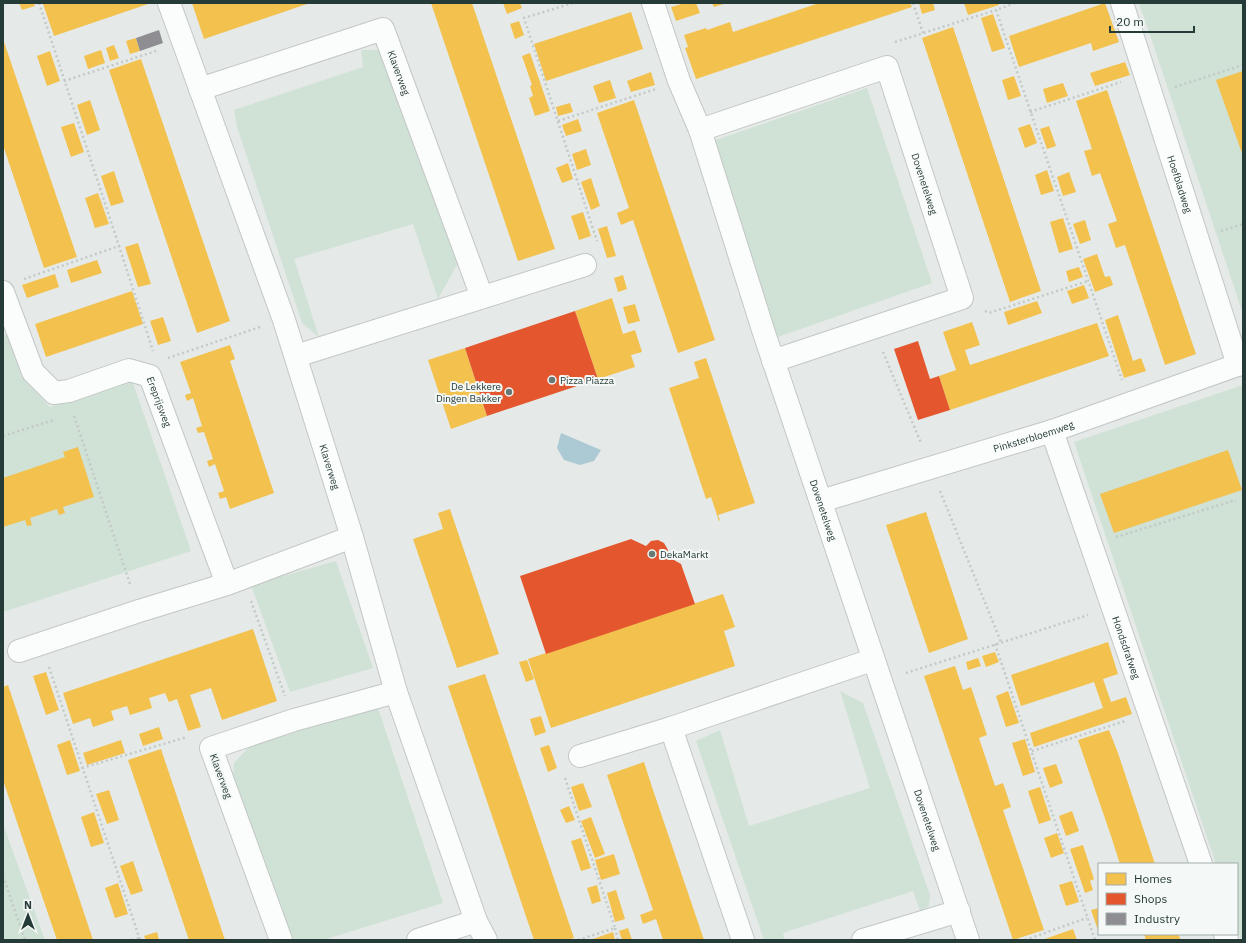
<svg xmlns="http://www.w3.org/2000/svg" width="1246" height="943" font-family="'IBM Plex Sans',sans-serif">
  <rect width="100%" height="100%" fill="#e5eae8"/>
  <path fill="#d0e1d6" d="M1139 3H1243V314L1150 35Z
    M361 50H378L458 263 438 299 413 224 294 259 319 337 302 323 237 127 234 110 363 67Z
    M867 88 932 283 775 338 713 141Z
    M3 335H10L21 376 50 407 132 380 191 551 3 612Z
    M1243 385V940H1241L1237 928V864H1216L1074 442Z
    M336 561 373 668 290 692 251 585Z
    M840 691 863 703 930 895 929 906 920 911 913 891 783 933 785 940H764L696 741 720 730 749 826 870 788Z
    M377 705 443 903 323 940H287L233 784 234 763 252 744Z
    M3 824 45 940H3Z"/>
  <path fill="#accad3" d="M561 433 601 450 594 461 580 465 564 460 557 448Z"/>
  <path fill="#f2c14e" d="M19 3H34L35 6 22 10Z
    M45 3H151L54 36 43 4Z
    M192 3H310L204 39Z
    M431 3H472L555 249 518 261Z
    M503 3H520L522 8 507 14Z
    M685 3H696L700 13 676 21 671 7Z
    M712 3H727L714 7Z
    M819 3H910L912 7 696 79 685 48 688 47 684 35 706 28 707 30 730 22 733 32Z
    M919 3H933L935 10 922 14Z
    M964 3H998L999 5 968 15Z
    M1105 3 1119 42 1093 51 1091 43 1019 67 1009 36Z
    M631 12 643 49 546 81 534 44Z
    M993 14 1005 48 992 52 981 18Z
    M519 21 524 35 515 39 510 24Z
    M953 27 1041 291 1010 302 922 38Z
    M136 38 140 51 130 54 126 41Z
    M3 39 77 257 44 268 3 145Z
    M114 45 119 58 110 61 106 48Z
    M101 50 105 63 88 69 84 56Z
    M50 51 60 81 47 86 37 56Z
    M530 53 550 111 535 116 529 98 533 96 530 86 532 85 522 56Z
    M141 59 230 321 197 333 109 70Z
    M1125 62 1130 75 1095 86 1090 73Z
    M1243 71V156L1216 80Z
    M651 72 655 85 631 92 627 81Z
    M1014 76 1021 96 1008 100 1002 80Z
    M610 80 616 98 599 103 593 86Z
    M1063 83 1068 96 1047 103 1043 89Z
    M1107 90 1196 354 1165 365 1125 245 1116 248 1108 224 1117 221 1100 173 1092 176 1084 151 1092 149 1076 101Z
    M90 100 100 130 87 135 77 105Z
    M634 100 715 340 678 353 633 220 621 225 617 213 629 208 597 113Z
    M570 103 573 112 558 116 556 107Z
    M578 119 582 131 566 136 562 125Z
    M74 123 84 152 71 157 61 127Z
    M1030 124 1037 143 1025 148 1018 128Z
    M1049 126 1056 146 1047 149 1040 129Z
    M586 149 591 165 577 170 572 154Z
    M568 163 573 179 562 183 556 168Z
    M1047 170 1054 191 1041 195 1035 175Z
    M114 171 124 202 111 206 101 176Z
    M1069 172 1076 192 1063 196 1057 177Z
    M591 178 600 206 591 210 581 182Z
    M98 193 109 224 95 228 85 198Z
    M583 212 591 236 579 240 571 216Z
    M1063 218 1073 249 1059 253 1050 222Z
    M1085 220 1091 240 1080 244 1073 224Z
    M607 226 616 256 607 258 598 229Z
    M138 243 151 284 138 287 125 247Z
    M1097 254 1105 277 1110 276 1113 285 1095 292 1083 259Z
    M97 260 102 273 71 283 67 270Z
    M1079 267 1083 277 1069 282 1066 271Z
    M55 274 59 287 27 298 22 285Z
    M623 275 627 289 618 292 614 278Z
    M1084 285 1089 298 1072 304 1067 291Z
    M132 291 143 324 46 357 35 324Z
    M612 298 623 334 635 330 642 352 631 355 635 367 598 379 575 311Z
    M1037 301 1042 313 1008 325 1004 312Z
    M635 304 640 321 628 324 623 307Z
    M1118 315 1133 361 1141 358 1146 371 1124 378 1105 320Z
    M163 317 171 341 158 345 150 321Z
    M972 322 980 345 965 350 970 365 1097 323 1109 356 950 410 939 376 956 370 943 332Z
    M230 345 235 359 230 361 274 493 230 509 226 497 220 499 218 493 224 491 215 464 209 467 207 461 213 459 204 432 198 433 196 428 202 426 193 398 187 401 185 395 191 393 180 362Z
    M465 348 487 416 451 429 428 360Z
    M706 358 755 503 718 515 720 520 719 521 711 497 706 499 669 388 699 378 694 362Z
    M78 447 94 497 63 507 65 513 59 515 57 509 30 518 32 525 27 526 25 520 3 527V478L65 457 63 452Z
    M1228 450 1242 490 1114 533 1100 494Z
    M450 509 499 654 457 668 413 539 443 529 438 513Z
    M926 512 968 639 929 653 886 525Z
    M723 594 735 627 724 631 735 666 551 728 528 659Z
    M253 629 277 701 222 720 211 688 190 695 201 727 188 731 177 699 169 702 165 693 149 698 152 708 130 715 127 706 111 711 114 720 93 727 90 718 73 724 63 693Z
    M1108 642 1118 674 1103 679 1111 702 1126 697 1132 714 1034 747 1030 733 1103 708 1094 682 1021 706 1011 675Z
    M995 652 999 662 986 667 982 656Z
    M978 658 981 666 968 670 966 662Z
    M527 660 534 679 526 682 519 662Z
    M955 666 963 690 971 687 987 735 979 738 995 786 1003 783 1011 807 1003 810 1044 930 1013 940 924 676Z
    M46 672 59 710 46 715 33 676Z
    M485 674 574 938 567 940H534L448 686Z
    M8 685 93 940H57L23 840 3 780V687Z
    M1008 691 1019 723 1006 727 996 696Z
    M541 716 546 732 535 736 530 719Z
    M159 727 163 739 143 746 139 734Z
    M1109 730 1118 753 1155 864H1120L1111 836 1078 740Z
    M1025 739 1035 772 1023 776 1012 743Z
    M70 740 80 771 67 775 57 745Z
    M121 740 125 753 87 765 83 753Z
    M549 745 557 768 548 772 540 748Z
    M161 749 217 916 225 940H189L128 760Z
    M644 762 652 787 704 940H663L656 919 643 924 640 915 653 910 607 775Z
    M1056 764 1063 783 1050 788 1043 768Z
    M583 783 592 807 579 811 571 787Z
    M1040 787 1051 820 1039 824 1028 791Z
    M109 790 119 820 107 824 96 794Z
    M569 806 575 820 566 823 560 810Z
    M1072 811 1079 831 1066 836 1059 816Z
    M94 812 104 843 91 847 81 817Z
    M591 817 605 854 595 858 581 821Z
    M1057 833 1064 853 1051 858 1044 838Z
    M581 838 591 868 581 871 571 841Z
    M1083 845 1094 879 1090 881 1093 890 1085 893 1070 849Z
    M614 854 620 874 601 880 595 860Z
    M133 861 143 891 131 895 120 866Z
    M1072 881 1079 902 1066 906 1059 885Z
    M118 883 128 914 115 918 105 888Z
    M597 885 601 901 592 904 587 888Z
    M616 890 625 919 615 922 607 893Z
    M1099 908V933L1091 910Z
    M628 928 632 940H622L619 931Z
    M1073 929 1077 940H1042Z
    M157 932 159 940H146L144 936Z
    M613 932 615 940H590Z
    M1144 934H1178L1181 940H1146Z"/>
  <path fill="#e4572e" d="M575 311 598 379 487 416 465 348Z
    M918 341 930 379 939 376 950 410 918 420 894 349Z
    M631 539 646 546 651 541 658 540 664 543 668 550 667 556 681 564 695 604 546 654 520 576Z"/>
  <path fill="#8d8d92" d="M159 30 163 43 140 51 136 38Z"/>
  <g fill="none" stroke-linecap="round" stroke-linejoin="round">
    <g stroke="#c2c7c5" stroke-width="24">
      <g id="minor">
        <path id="s1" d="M169 3 284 320 352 537 396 692 476 921 486 940"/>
        <path id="s2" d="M653 3 679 81 700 130 764 333 968 940"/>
        <path id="s3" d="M1122 3 1238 365"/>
        <path id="s4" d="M200 89 383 29 482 297"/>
        <path id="s5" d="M700 130 887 67 962 298 773 361"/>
        <path id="s6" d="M3 292 33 372 54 393 69 391 129 370 150 376 227 584"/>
        <path d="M296 356 585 265"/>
        <path id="s7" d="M1052 431 1201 864"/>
        <path id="s8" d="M821 501 1052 431 1243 363"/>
        <path d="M19 651 139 611 227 584 352 537"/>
        <path d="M671 728 743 940"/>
        <path d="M580 756 671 728 872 660"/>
        <path d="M1225 934 1227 940"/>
        <path d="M281 940 211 748 294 720 396 692"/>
        <path d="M418 940 476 921"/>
        <path d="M863 940 959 911"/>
      </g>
    </g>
    <path stroke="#c2c9c7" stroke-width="2.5" stroke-dasharray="2 3" stroke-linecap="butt" d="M39 3 119 246
      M573 3 524 18 597 241
      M913 3 923 33
      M1015 3 996 10 1122 380
      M895 42 996 10
      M64 81 159 50
      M1175 87 1243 65
      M1030 112 1121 82
      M558 121 656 89
      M1221 231 1243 224
      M24 279 119 246 153 351
      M985 311 989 313 1088 281
      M883 352 921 443
      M168 358 260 327
      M74 416 131 587
      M3 436 54 420
      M940 491 1001 642
      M1116 537 1236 500
      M251 601 285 696
      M995 644 1095 940
      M49 667 140 940
      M906 673 1088 615
      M1032 751 1125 721
      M82 768 187 737
      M565 778 615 928 578 940
      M3 876 25 940
      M615 928 618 940
      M132 940 139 938
      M1025 940 1087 918"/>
    <use href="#minor" stroke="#fbfcfc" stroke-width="22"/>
  </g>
  <g fill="#687875" stroke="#f4f8f6" stroke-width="1.5">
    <circle cx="552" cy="380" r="4"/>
    <circle cx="509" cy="392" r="4"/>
    <circle cx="652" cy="554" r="4"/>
  </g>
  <g text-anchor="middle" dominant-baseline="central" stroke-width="4" stroke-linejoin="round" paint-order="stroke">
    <g font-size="10" fill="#253b37" stroke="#f4f8f6">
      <text stroke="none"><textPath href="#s4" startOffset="239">Klaverweg</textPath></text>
      <text stroke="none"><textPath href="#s5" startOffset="320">Dovenetelweg</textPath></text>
      <text stroke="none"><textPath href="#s3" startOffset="190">Hoefbladweg</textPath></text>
      <text stroke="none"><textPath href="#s6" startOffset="243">Ereprijsweg</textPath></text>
      <text stroke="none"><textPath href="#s8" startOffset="222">Pinksterbloemweg</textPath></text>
      <text stroke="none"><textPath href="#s1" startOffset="491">Klaverweg</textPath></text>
      <text stroke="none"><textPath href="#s2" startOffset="535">Dovenetelweg</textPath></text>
      <text stroke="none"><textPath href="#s7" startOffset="229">Hondsdrafweg</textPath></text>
      <text transform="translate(221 776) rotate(70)">Klaverweg</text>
      <text stroke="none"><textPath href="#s2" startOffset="862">Dovenetelweg</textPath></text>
    </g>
    <g font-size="10" fill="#253b37" stroke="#f4f8f6" text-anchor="start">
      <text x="560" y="380">Pizza Piazza</text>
      <text x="501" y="386" text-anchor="end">De Lekkere<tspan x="501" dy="12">Dingen Bakker</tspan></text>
      <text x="660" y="554">DekaMarkt</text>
    </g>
  </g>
  <rect width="1246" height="943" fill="none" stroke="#253b37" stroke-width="8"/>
  <rect x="1098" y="863" width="140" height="72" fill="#f4f8f6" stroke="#a1acaa"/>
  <rect x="1106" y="873" width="20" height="12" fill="#f2c14e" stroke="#a1acaa"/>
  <text x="1134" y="883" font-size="12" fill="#253b37">Homes</text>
  <rect x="1106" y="893" width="20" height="12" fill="#e4572e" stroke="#a1acaa"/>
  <text x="1134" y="903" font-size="12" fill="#253b37">Shops</text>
  <rect x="1106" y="913" width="20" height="12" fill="#8d8d92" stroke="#a1acaa"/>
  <text x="1134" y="923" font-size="12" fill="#253b37">Industry</text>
  <g transform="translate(28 915)" stroke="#f4f8f6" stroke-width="3" paint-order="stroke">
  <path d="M0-3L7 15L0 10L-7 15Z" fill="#253b37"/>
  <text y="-6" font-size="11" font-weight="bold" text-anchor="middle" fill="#253b37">N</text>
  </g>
  <path d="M1110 26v6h84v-6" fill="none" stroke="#253b37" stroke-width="2"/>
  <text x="1116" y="26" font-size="12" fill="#253b37" stroke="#f4f8f6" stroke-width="3" paint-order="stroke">20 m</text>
</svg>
